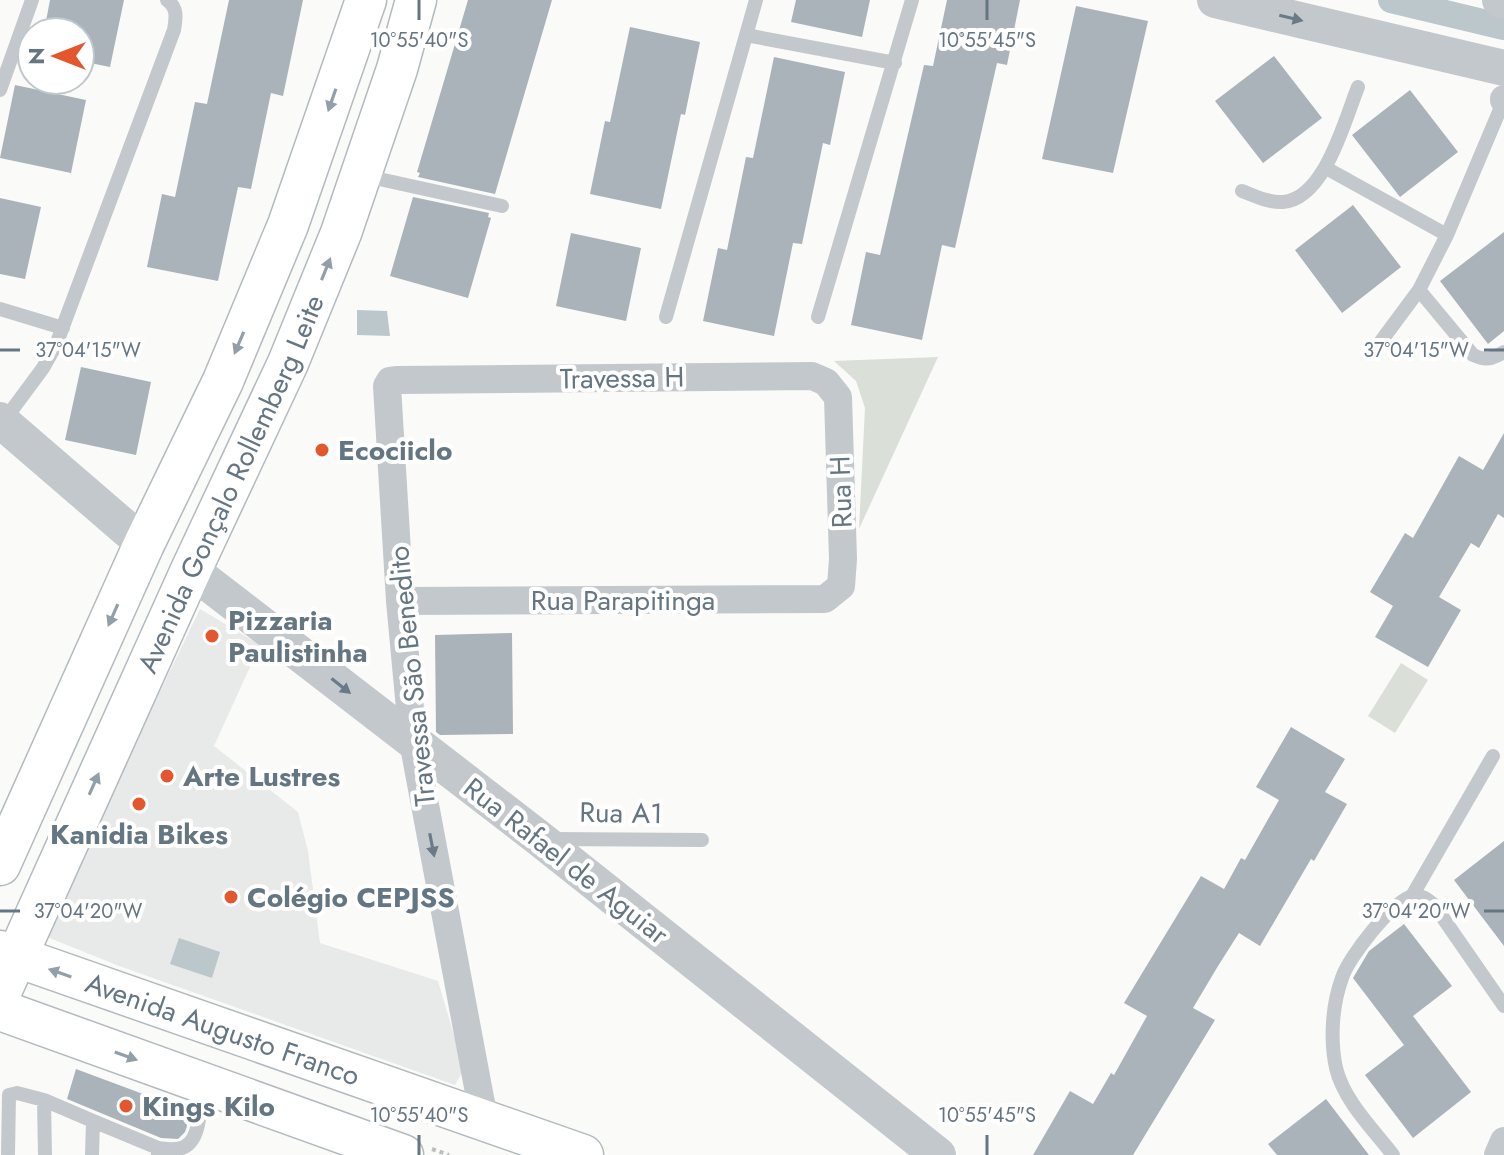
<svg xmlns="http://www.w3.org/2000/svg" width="1504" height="1155" font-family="Jost,sans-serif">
  <rect width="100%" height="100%" fill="#fafaf8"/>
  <path fill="#e8e9e9" d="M200 609 260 645 214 746 298 812 308 851 320 943 438 981 464 1069 455 1085 119 966 42 935Z"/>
  <path fill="#dadfd7" d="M938 357 859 529 865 408 856 381 834 361Z
    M1401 663 1428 680 1395 733 1368 716Z"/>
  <path fill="#bbc7cb" d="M357 310 387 311 390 336 357 335Z
    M179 938 220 952 212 978 170 964Z"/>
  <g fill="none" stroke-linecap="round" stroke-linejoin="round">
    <path stroke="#bbc7cb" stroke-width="26" d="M1391 0 1504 27"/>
  </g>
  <path fill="#aab3b9" d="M50 0H124L110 67 80 61V32H44Z
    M229 0H303L283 96 271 93 251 189 238 187 218 281 147 267 162 194 175 197 195 102 207 104Z
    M468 0H552L495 194 418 177 420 173 417 172Z
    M796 0H870L862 37 791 22Z
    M947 0H1020L1007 65 997 63 955 248 942 245 922 340 851 325 866 252 880 255 924 65 933 66Z
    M1076 6 1148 21 1113 173 1042 159Z
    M630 27 700 42 685 115 681 114 661 209 590 194 605 121 610 122Z
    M1274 56 1322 118 1263 163 1215 101Z
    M774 57 845 72 830 145 823 143 802 244 793 243 774 336 703 321 718 248 727 250 746 157 753 158Z
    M15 85 86 100 71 173 0 158Z
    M1410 90 1458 152 1400 197 1352 135Z
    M413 197 489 213 488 217 491 218 468 298 390 276Z
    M0 198 41 207 25 279 0 274Z
    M1353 205 1401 267 1342 313 1295 250Z
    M1504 232V331L1488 344 1440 281Z
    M571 233 641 248 626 321 556 306Z
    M81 367 151 382 136 455 65 440Z
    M1504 433V518L1498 514 1479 548 1471 543 1439 597 1461 610 1428 667 1375 637 1393 606 1370 592 1405 533 1413 538 1459 456 1483 470Z
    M512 633 513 734 440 735 436 732 435 635Z
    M1291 727 1345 759 1325 792 1347 804 1314 861 1311 859 1260 946 1239 933 1218 966 1193 1008 1215 1020 1133 1155H1033L1070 1091 1093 1104 1111 1073 1114 1075 1147 1016 1124 1003 1201 876 1224 889 1241 858 1245 860 1279 800 1256 787Z
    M1504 841V946L1454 880Z
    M1404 924 1452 986 1413 1016 1471 1092 1413 1138 1365 1075 1404 1045 1353 978 1369 951Z
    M76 1069 186 1110 187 1126 185 1132 178 1139 161 1138 67 1099Z
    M1326 1099 1369 1155H1277L1268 1144Z"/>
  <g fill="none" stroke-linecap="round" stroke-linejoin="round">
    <g stroke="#b3babf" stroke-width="43">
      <g id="secondary">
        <path d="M0 865 144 544 223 381 288 225 366 0"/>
        <path id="s1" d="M0 951 583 1155"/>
        <path id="s2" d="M0 994 191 570 288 363 341 233 397 69 416 0"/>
        <path d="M0 1010 403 1155"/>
      </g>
    </g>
    <path stroke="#bbbfc2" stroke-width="4" stroke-dasharray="4 4" stroke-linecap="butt" d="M432 1149 449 1155"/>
    <path stroke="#c3c8cc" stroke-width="14" d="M746 35 895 63
      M0 90 32 0
      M1326 168 1447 235
      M361 175 502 206
      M1242 191C1255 196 1269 203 1283 202 1325 199 1345 119 1358 87
      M1419 290 1473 355C1486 361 1492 359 1504 352
      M0 309 63 328
      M666 317 756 0
      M818 317 912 0
      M1376 348 1419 290 1447 235 1504 100
      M3 422 43 368 56 345 174 30C176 18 178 8 167 0
      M550 839 702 840
      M1412 896 1493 756
      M8 1155 9 1095 17 1093 44 1100
      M45 1155 44 1100 93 1121
      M92 1155 93 1121 158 1148
      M158 1155V1148C167 1149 176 1151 184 1147 202 1139 200 1102 202 1086
      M1393 1155C1373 1129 1344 1101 1336 1068 1330 1040 1332 1005 1342 978 1348 958 1393 900 1413 896 1421 894 1428 900 1434 905L1504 1006"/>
    <path stroke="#c3c8cc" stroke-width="28" d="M1504 100V99
      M400 601 825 599 841 586 843 559 838 397 826 382 812 376 398 380 390 381 387 386 400 601 413 741 484 1119
      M1498 1155 1504 1141"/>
    <path stroke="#c3c8cc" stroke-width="36" d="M1215 0 1504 68
      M1500 0 1504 1
      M0 420 144 544
      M191 570 540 839 938 1155"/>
    <use href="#secondary" stroke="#fff" stroke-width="40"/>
  </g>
  <defs><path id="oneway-solid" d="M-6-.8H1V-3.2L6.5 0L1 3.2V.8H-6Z" transform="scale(2)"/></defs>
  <g fill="#6a7a87">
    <use href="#oneway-solid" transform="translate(1291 18) rotate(13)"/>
    <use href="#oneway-solid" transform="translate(341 686) rotate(38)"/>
    <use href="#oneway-solid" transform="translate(432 845) rotate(79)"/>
  </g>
  <g fill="#939fa8">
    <use href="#oneway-solid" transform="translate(332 100) rotate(109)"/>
    <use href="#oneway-solid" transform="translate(326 269) rotate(-68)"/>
    <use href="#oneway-solid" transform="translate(239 343) rotate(113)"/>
    <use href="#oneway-solid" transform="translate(113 615) rotate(114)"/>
    <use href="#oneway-solid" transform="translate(94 784) rotate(-66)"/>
    <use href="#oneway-solid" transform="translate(60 973) rotate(-161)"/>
    <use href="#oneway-solid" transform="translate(126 1056) rotate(20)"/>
  </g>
  <path fill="none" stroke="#657683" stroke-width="3" d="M419 0V20M987 0V20M0 350H20M1484 350H1504M0 911H20M1484 911H1504M419 1135V1155M987 1135V1155"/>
  <g fill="#e4572e" stroke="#fff" stroke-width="3">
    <circle cx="322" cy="450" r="8"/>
    <circle cx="212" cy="636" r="8"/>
    <circle cx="167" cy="776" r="8"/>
    <circle cx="139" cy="804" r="8"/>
    <circle cx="231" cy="897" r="8"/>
    <circle cx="126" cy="1106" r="8"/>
  </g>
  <g text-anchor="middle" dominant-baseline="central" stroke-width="8" stroke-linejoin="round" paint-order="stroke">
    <g font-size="28" fill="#657683" stroke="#fff">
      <text transform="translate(622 378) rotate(-1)">Travessa H</text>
      <text stroke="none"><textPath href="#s2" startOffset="560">Avenida Gonçalo Rollemberg Leite</textPath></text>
      <text transform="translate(841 492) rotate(-92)">Rua H</text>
      <text x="623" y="600">Rua Parapitinga</text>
      <text transform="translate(412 676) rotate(-96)">Travessa São Benedito</text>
      <text transform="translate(621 813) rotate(1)">Rua A1</text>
      <text transform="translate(566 861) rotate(38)">Rua Rafael de Aguiar</text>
      <text stroke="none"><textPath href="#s1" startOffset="236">Avenida Augusto Franco</textPath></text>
    </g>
    <g font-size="28" font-weight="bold" fill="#657683" stroke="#fff" text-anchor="start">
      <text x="338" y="450">Ecociiclo</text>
      <text x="228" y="620">Pizzaria<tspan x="228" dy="32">Paulistinha</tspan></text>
      <text x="183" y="776">Arte Lustres</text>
      <text x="139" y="834" text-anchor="middle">Kanidia Bikes</text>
      <text x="247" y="897">Colégio CEPJSS</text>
      <text x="142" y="1106">Kings Kilo</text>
    </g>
  </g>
  <g font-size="20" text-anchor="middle" fill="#657683" stroke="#fff" stroke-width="8" stroke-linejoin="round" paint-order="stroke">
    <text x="419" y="47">10°55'40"S</text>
    <text x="987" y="47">10°55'45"S</text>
    <text x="1416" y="357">37°04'15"W</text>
    <text x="88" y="357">37°04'15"W</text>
    <text x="1416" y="918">37°04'20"W</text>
    <text x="88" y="918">37°04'20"W</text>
    <text x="419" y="1122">10°55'40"S</text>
    <text x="987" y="1122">10°55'45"S</text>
  </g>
  <g transform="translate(56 56) rotate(270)"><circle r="38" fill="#ffffff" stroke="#c1c8cd" stroke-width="2"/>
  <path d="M0-6L14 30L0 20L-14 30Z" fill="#e4572e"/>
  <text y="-12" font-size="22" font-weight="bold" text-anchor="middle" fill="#657683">N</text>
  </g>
</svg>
